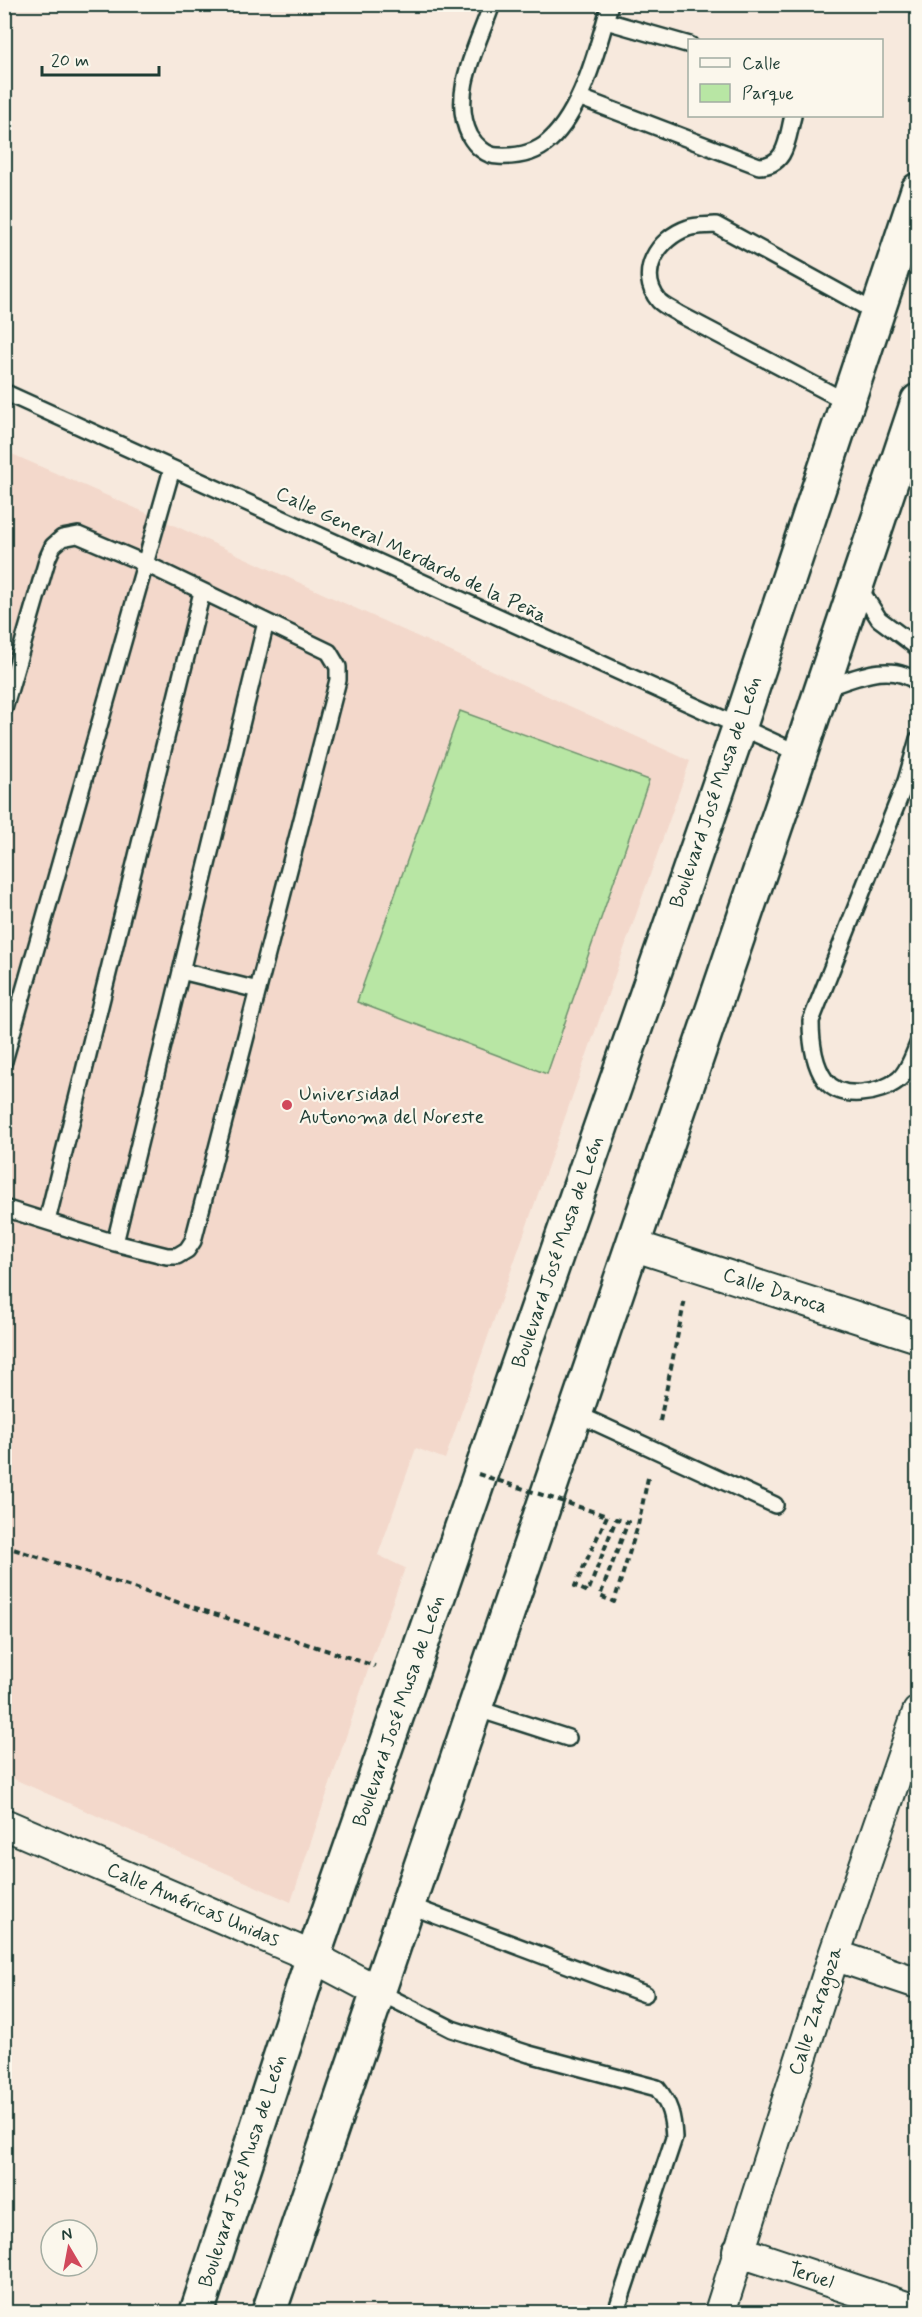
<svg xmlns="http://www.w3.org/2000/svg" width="922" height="2317" font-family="Mynerve,sans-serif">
  <rect width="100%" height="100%" fill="#f7e9dd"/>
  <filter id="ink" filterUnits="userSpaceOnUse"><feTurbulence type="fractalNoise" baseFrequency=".0167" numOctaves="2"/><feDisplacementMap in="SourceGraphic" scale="12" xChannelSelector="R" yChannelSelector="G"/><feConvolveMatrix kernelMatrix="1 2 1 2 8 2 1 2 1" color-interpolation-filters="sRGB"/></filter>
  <g filter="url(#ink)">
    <path fill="#f3d8cb" d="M5 451 158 518 690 761 445 1459 416 1448 378 1555 405 1568 370 1664 291 1902 5 1775Z"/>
    <path fill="#b8e6a4" stroke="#6c926c" stroke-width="1.5" d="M460 711 649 780 547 1074 357 1002Z"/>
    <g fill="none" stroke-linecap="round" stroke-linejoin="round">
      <g stroke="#1f3d34" stroke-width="20">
        <path id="lane" d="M492 4C478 45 449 94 470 136 475 145 486 156 498 156 517 157 535 154 549 141 582 111 598 47 610 4
          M606 21 690 45
          M581 98 759 166C787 166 787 138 793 116
          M4 392 800 754
          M847 402 679 314C673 310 664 306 659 301 636 273 658 238 688 228 696 225 707 226 716 225L877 313
          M858 586 879 619 918 648
          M822 689C851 680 890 659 918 683
          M4 709 48 557 53 546 62 538 78 535 146 564 329 652 338 667V680L193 1241 187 1250 177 1256H167L115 1243 4 1208
          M918 739 906 781 811 1021C811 1041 813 1063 825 1080 840 1101 880 1094 898 1080 908 1072 913 1056 918 1044
          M181 971 258 990
          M4 1061 172 469
          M47 1221 202 592
          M115 1243 266 622
          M575 1413 775 1505
          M475 1708 568 1738
          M408 1905 645 1994
          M379 1992 452 2029 529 2054 657 2088C670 2104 673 2117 674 2138L616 2312"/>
      </g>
      <g stroke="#1f3d34" stroke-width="34">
        <path id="street" d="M632 1245 918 1337
          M4 1824 313 1957 379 1992
          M834 1955 918 1983
          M738 2251 918 2311
          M720 2312 834 1955 918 1712"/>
      </g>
      <g stroke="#1f3d34" stroke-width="38">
        <path id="secondary" d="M197 2312 313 1957 739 728 918 190
          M269 2312 800 754 918 401"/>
      </g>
      <path stroke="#1f3d34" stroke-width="4" stroke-dasharray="6 4.5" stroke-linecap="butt" d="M660 1421 685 1299
        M607 1516 575 1586 588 1592 616 1519 628 1522 600 1596 614 1602 638 1525 648 1478
        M4 1546 375 1666"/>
      <use href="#lane" stroke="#fbf7ec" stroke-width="15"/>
      <use href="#street" stroke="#fbf7ec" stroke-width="30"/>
      <use href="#secondary" stroke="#fbf7ec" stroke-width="33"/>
      <path stroke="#1f3d34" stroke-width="4" stroke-dasharray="6 4.5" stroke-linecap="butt" d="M478 1474 607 1516"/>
    </g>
  </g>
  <circle fill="#d1495b" stroke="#fbf7ec" stroke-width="2" cx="287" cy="1105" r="6"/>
  <g text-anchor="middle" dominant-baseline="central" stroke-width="4.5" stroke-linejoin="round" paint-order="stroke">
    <g font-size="20" fill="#1f3d34" stroke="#fbf7ec">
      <text transform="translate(411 555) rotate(25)">Calle General Merdardo de la Peña</text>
      <text transform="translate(716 792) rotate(-71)">Boulevard José Musa de León</text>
      <text transform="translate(558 1252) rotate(-71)">Boulevard José Musa de León</text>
      <text transform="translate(775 1291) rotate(18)">Calle Daroca</text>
      <text transform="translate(399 1711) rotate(-71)">Boulevard José Musa de León</text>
      <text transform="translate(193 1905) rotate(23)">Calle Américas Unidas</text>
      <text transform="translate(816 2011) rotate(-72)">Calle Zaragoza</text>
      <text transform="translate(243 2171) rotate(-72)">Boulevard José Musa de León</text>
      <text transform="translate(811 2276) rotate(18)">Teruel</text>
    </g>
    <g font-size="20" fill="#1f3d34" stroke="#fbf7ec" text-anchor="start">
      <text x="299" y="1094">Universidad<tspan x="299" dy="23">Autonoma del Noreste</tspan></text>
    </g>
  </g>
  <rect width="922" height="2317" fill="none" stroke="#fbf7ec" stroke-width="24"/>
  <rect x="12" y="12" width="898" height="2293" fill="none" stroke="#1f3d34" stroke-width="2" filter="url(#ink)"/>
  <rect x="688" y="39" width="195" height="78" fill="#fbf7ec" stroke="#a3ada2" stroke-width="1.5"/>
  <rect x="700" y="58" width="30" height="9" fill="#fbf7ec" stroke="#a3ada2" stroke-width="1.5"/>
  <text x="742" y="69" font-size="18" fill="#1f3d34">Calle</text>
  <rect x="700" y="84" width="30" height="18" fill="#b8e6a4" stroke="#a3ada2" stroke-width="1.5"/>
  <text x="742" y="99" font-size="18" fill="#1f3d34">Parque</text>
  <g transform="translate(69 2248) rotate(350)"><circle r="28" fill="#fbf7ec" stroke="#a3ada2" stroke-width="1.5"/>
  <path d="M0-4.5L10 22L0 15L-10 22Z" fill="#d1495b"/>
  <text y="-9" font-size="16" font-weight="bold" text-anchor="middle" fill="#1f3d34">N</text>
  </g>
  <path d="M42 66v9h117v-9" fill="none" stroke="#1f3d34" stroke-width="3"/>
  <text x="51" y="66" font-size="18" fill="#1f3d34" stroke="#fbf7ec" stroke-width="4.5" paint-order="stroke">20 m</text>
</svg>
